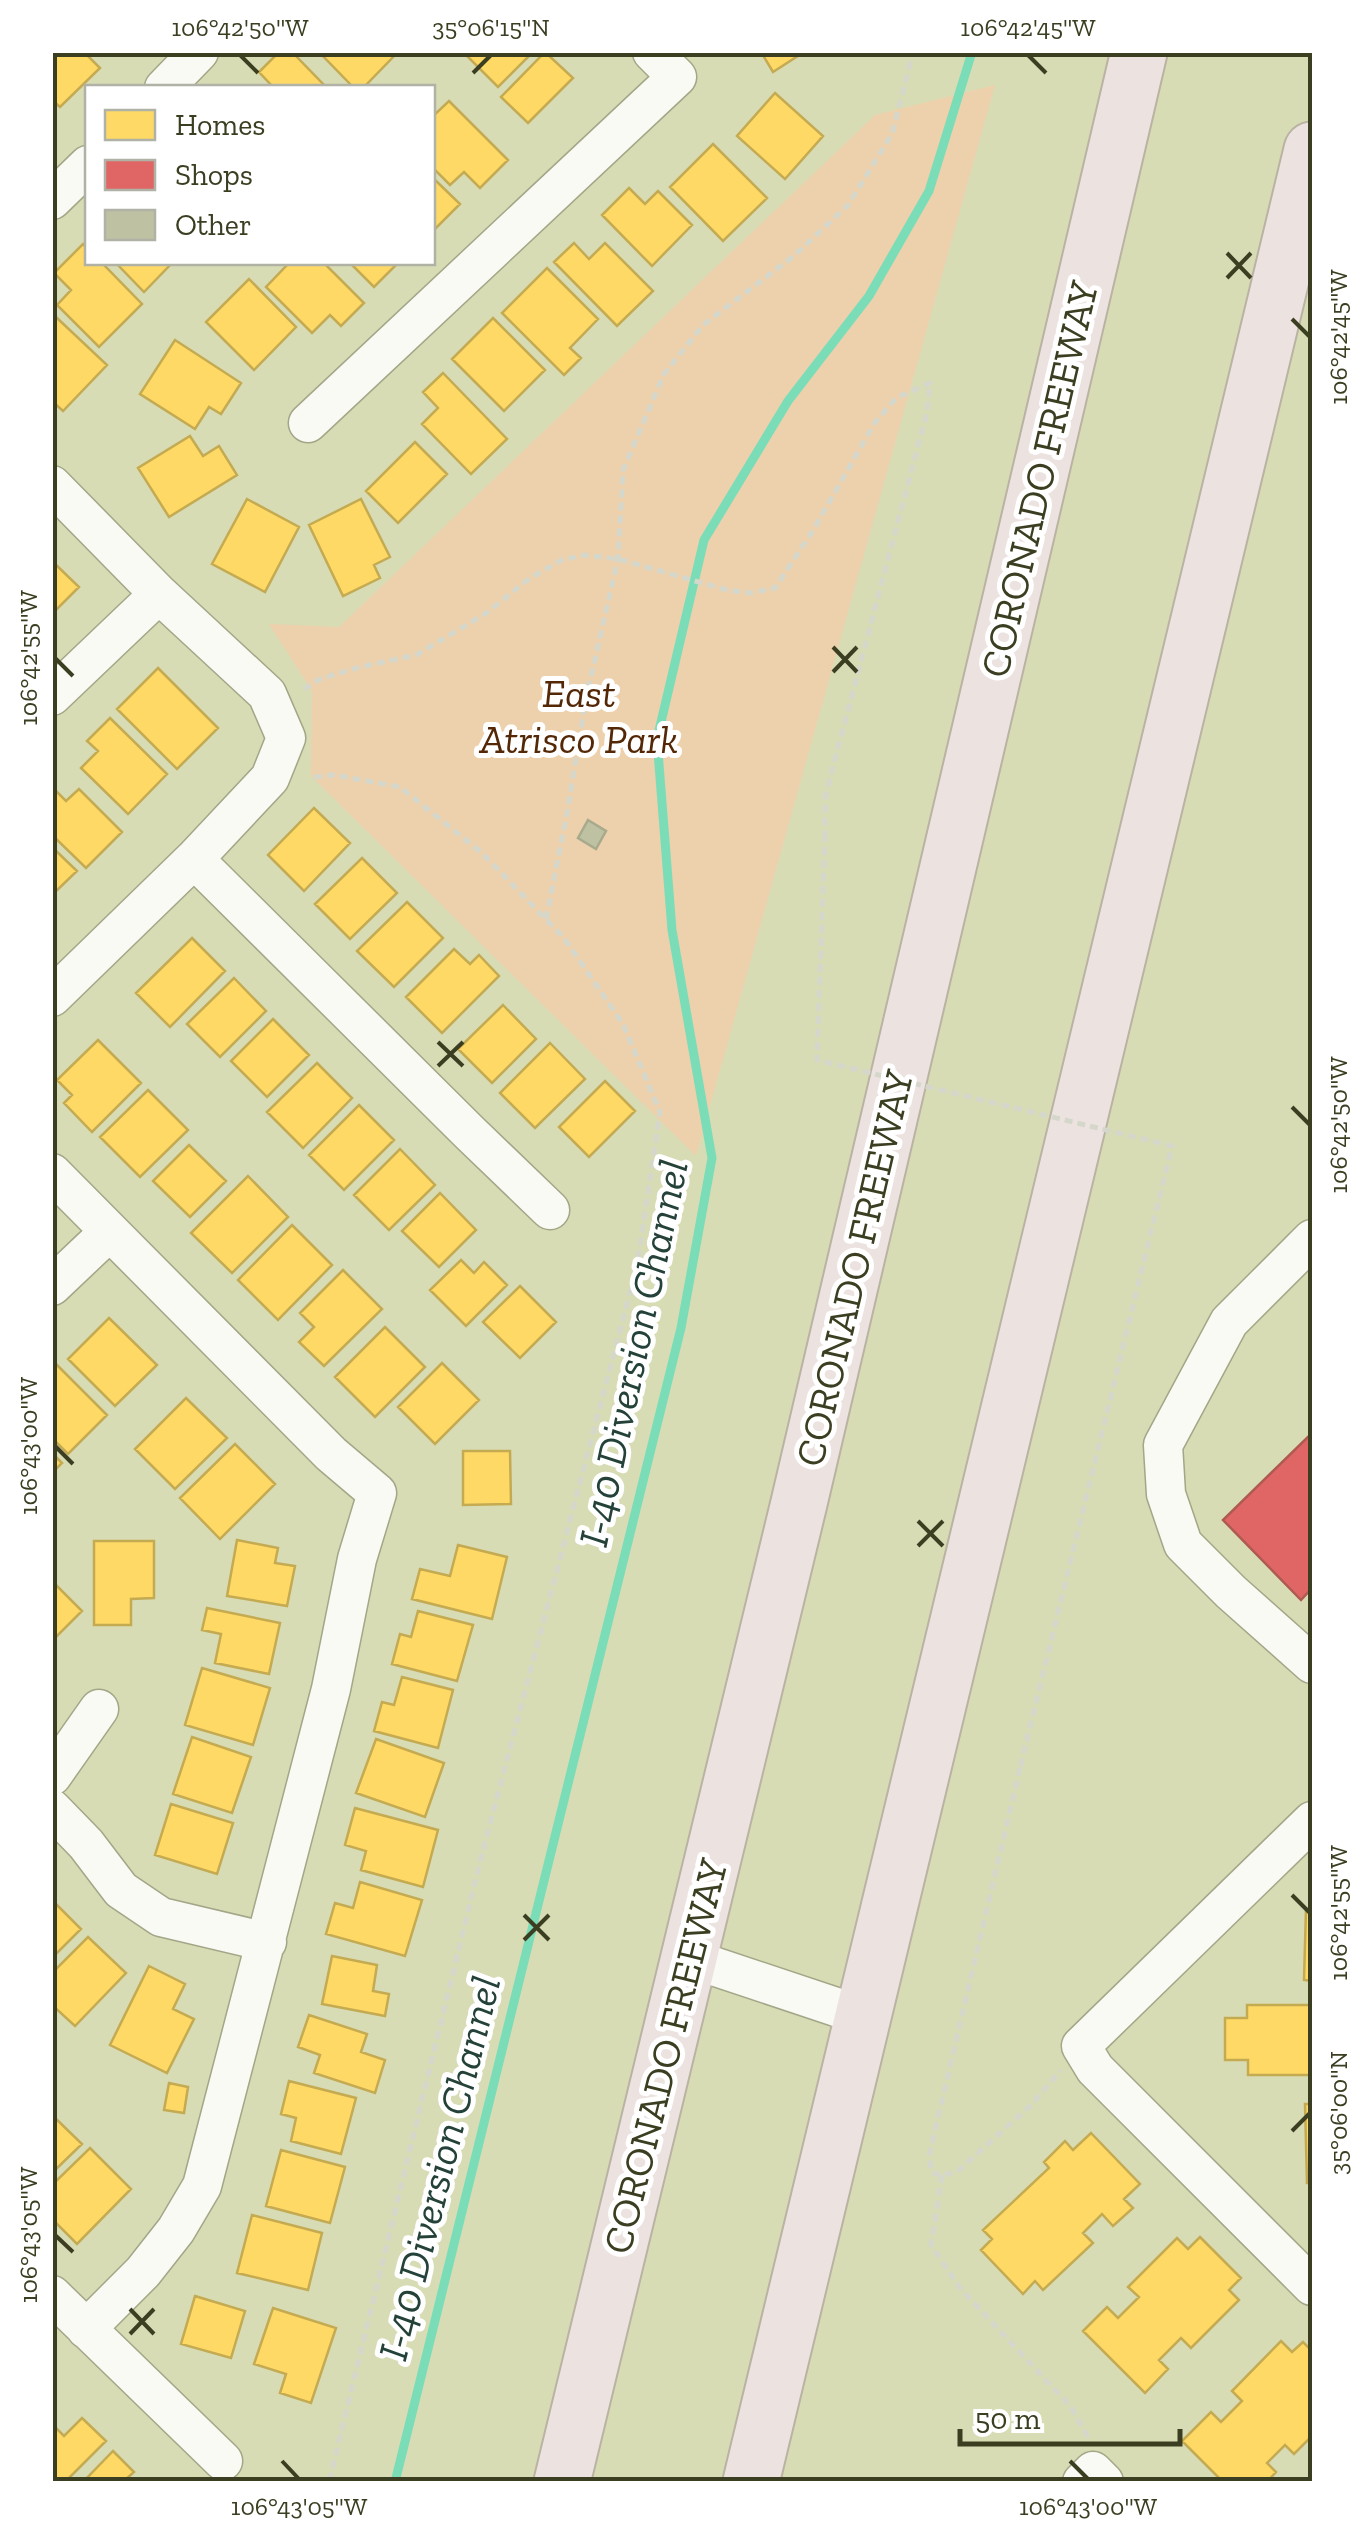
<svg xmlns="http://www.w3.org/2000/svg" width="1365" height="2534" font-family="'Zilla Slab',serif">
  <rect width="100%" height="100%" fill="#d8dcb5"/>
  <path fill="#edd0ac" d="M995 85 696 1156 311 776 312 691 269 624 339 627 875 115Z"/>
  <path fill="#ffd966" stroke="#c4aa51" stroke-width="2.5" d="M52 52H84L100 68 60 107 52 100Z
    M279 52H292L327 88H274L259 72Z
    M319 52H398L363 88H354Z
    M463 52H533L498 87Z
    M545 52 573 78 528 123 501 97Z
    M761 52H804L773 72Z
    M775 93 823 136 785 179 737 136Z
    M449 101 508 160 480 188 464 172 450 185 432 167V117Z
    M713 144 767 198 723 241 670 187Z
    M432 177 460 204 432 232Z
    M629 188 645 204 658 191 692 225 652 266 602 215Z
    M574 243 589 259 605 243 653 291 617 326 554 262Z
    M83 244 88 249V262H101L142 304 99 347 57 305 71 290 54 273Z
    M115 262H173L144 292Z
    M290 262H323L364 303 341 326 330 315 312 333 266 287Z
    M349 262H399L374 287Z
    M547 268 598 319 570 348 581 358 564 375 502 313Z
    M249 279 296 327 254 370 206 322Z
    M57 318 107 365 63 411 52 401V322Z
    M493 318 545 370 504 411 452 359Z
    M175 340 241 383 221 414 209 407 195 429 140 394Z
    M443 373 507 439 471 474 422 424 438 408 423 392Z
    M190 436 203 456 219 446 237 475 169 517 138 468Z
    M415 442 447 474 398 523 366 491Z
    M247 499 299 527 265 592 212 564Z
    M361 499 390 557 374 565 380 578 343 596 309 525Z
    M52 561 79 587 52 614Z
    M158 668 218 728 177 769 117 709Z
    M110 718 167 774 128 814 81 768 98 751 87 741Z
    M52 787 66 801 79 789 122 832 86 868 52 835Z
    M314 808 350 843 304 891 268 855Z
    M52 847 77 871 52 895Z
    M362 858 397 893 350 939 315 904Z
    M407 902 443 938 394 987 357 951Z
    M192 938 225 971 170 1027 136 993Z
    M454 949 470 964 479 955 499 976 442 1033 406 997Z
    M234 978 266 1011 220 1057 187 1024Z
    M503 1005 536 1039 492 1083 458 1049Z
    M273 1019 309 1055 267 1097 231 1061Z
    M98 1040 141 1083 92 1132 64 1103 72 1095 57 1080Z
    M550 1043 585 1079 535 1128 500 1093Z
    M317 1063 352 1098 303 1148 267 1112Z
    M605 1081 635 1111 589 1157 559 1127Z
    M148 1090 188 1130 140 1177 100 1137Z
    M359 1105 394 1140 344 1190 309 1155Z
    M189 1145 226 1181 190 1217 153 1181Z
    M400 1149 435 1185 389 1230 354 1195Z
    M248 1176 288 1217 232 1273 191 1233Z
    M440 1193 476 1230 439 1267 402 1231Z
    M292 1225 332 1265 278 1320 238 1280Z
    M461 1260 474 1273 484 1262 507 1285 466 1326 430 1290Z
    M343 1270 382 1309 324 1366 299 1342 314 1327 300 1313Z
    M520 1286 556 1322 520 1358 483 1322Z
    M109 1318 157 1365 115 1406 68 1359Z
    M385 1327 425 1367 375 1417 335 1377Z
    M442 1363 479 1400 435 1444 398 1407Z
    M56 1364 107 1415 68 1454 52 1438V1368Z
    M186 1398 227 1438 175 1489 135 1449Z
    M235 1444 275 1484 220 1539 180 1498Z
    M463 1451H510L511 1504 463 1505Z
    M52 1453 62 1463 52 1473Z
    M237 1540 278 1548 275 1563 295 1566 287 1606 227 1596Z
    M94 1541H154V1598L131 1599V1625H94Z
    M458 1545 507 1557 492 1619 412 1599 420 1569 450 1576Z
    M52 1581 82 1611 52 1641Z
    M207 1608 280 1623 269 1674 215 1663 221 1634 202 1630Z
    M418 1611 473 1625 457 1681 392 1664 400 1634 411 1637Z
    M202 1668 270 1688 253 1745 185 1725Z
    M402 1677 453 1690 438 1748 374 1731 382 1702 394 1705Z
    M192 1737 251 1757 232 1813 173 1794Z
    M376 1739 444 1763 425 1817 356 1793Z
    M171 1804 233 1823 217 1874 155 1855Z
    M355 1808 438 1830 423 1887 361 1870 366 1851 345 1845Z
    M360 1882 422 1900 405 1956 326 1934 335 1903 353 1908Z
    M52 1900 81 1929 52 1958Z
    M1306 1909H1312V1981L1304 1980Z
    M88 1937 126 1973 75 2026 52 2005V1973Z
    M332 1956 377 1965 373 1991 389 1994 385 2016 322 2004Z
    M149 1966 185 1984 173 2009 194 2019 167 2073 110 2045Z
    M1247 2005H1312V2075H1248V2060H1225V2018H1247Z
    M309 2015 367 2034 361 2052 385 2060 375 2093 314 2073 320 2055 298 2047Z
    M289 2081 356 2098 341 2154 291 2141 296 2118 281 2114Z
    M169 2083 188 2087 184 2113 164 2110Z
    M1305 2104H1312V2183H1307Z
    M52 2115 82 2144 52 2173Z
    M1091 2133 1140 2184 1124 2199 1133 2208 1113 2226 1102 2214 1083 2233 1093 2243 1043 2290 1035 2281 1023 2294 981 2250 992 2239 983 2230 1049 2168 1044 2162 1065 2141 1073 2150Z
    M90 2148 131 2189 77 2244 52 2219V2185Z
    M281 2150 345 2167 330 2223 266 2206Z
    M252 2215 322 2233 308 2290 237 2273Z
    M1200 2237 1241 2278 1229 2290 1239 2300 1191 2348 1181 2338 1159 2360 1168 2369 1145 2393 1083 2331 1107 2307 1118 2318 1139 2297 1128 2287 1177 2238 1188 2249Z
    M195 2296 245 2311 231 2358 181 2344Z
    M273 2308 336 2328 311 2403 280 2393 286 2374 254 2364Z
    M1281 2341 1292 2352 1303 2342 1312 2351V2436L1294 2454 1285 2445 1267 2463 1276 2472 1267 2482H1223L1182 2441 1211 2412 1221 2422 1242 2401 1232 2391Z
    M82 2418 106 2441 65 2482H52V2424L64 2436Z
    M113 2451 134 2472 125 2480 127 2482H83Z"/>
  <path fill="#e06666" stroke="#ae5a51" stroke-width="2.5" d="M1312 1433V1588L1301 1600 1223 1520Z"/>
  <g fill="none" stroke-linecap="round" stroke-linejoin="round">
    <path stroke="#7addb8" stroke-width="9" d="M395 2482 681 1328 712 1158 672 930 657 739 704 540 788 401 869 296 929 191 972 52"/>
  </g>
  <path fill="#bec1a2" stroke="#a8aa8c" stroke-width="2.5" d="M588 820 606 831 596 849 578 838Z"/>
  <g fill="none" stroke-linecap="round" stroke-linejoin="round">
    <g stroke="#a3a687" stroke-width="41">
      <path id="minor" d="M164 88 199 52
        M52 200 88 165
        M308 423 677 77 652 52
        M52 485 159 594 267 694 286 738 270 778 194 859 52 997
        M52 696 159 594
        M194 859 470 1133 550 1210
        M52 1173 331 1454 377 1493 357 1559 331 1689 202 2186 176 2230 143 2272 86 2329
        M1312 1239 1229 1322 1163 1445 1166 1494 1183 1544 1231 1592 1312 1664
        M52 1286 109 1232
        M52 1776 99 1709
        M52 1809 86 1844 121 1890 161 1917 267 1942
        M1312 1821 1081 2046 1095 2069 1312 2286
        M689 1958 863 2016
        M52 2295 223 2461
        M1082 2482 1093 2471 1104 2482"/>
    </g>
    <g stroke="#bab2a3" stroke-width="59">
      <path id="highway" d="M562 2482 799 1503 1139 52
        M751 2482 1312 150"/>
    </g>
    <path stroke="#d5d7cb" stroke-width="5" stroke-dasharray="8 5" stroke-linecap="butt" d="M304 689 320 679 360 667 416 655 485 614 530 578 562 560 585 555 618 559 727 590 751 593 775 588 812 532 874 424 896 398 930 383 927 412 825 797V834
      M314 777 334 775 400 787 482 853 564 938 623 1024 660 1112 637 1266 479 1866 329 2482
      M546 919 567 813 586 698 618 559 623 470 664 374 703 325 795 255 848 205 892 134 913 52
      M1020 1768 929 2156 932 2173 942 2175 957 2172 1031 2105 1061 2070
      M942 2175 931 2245 960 2288 1071 2407 1089 2439"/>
    <use href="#minor" stroke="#f9faf4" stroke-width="38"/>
    <use href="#highway" stroke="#ece3e1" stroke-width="55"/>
    <path stroke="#d5d7cb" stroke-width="5" stroke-dasharray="8 5" stroke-linecap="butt" d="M825 834 817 1060 1172 1146 1020 1768"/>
  </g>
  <path fill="none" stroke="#3b3e21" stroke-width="4" d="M240 55 258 73M1028 55 1046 73M473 73 491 55M1227 253 1251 278M1227 278 1251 253M1292 319 1310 337M833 647 857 672M55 658 73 676M833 672 857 647M438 1042 463 1066M438 1066 463 1042M1292 1107 1310 1125M55 1446 73 1464M918 1521 943 1546M918 1546 943 1521M1292 1895 1310 1913M524 1915 549 1940M524 1940 549 1915M1292 2131 1310 2113M55 2235 73 2252M130 2309 154 2334M130 2334 154 2309M282 2461 299 2479M1070 2461 1088 2479"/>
  <g text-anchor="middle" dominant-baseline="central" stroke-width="10" stroke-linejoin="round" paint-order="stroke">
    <g font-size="40" fill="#3b3e21" stroke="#fff">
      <text transform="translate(1039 479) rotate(-77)">CORONADO FREEWAY</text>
      <text transform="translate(854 1268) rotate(-77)">CORONADO FREEWAY</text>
      <text transform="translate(665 2056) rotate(-76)">CORONADO FREEWAY</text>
    </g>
    <g font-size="40" font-style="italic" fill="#542806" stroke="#fff">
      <text x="579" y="693">East<tspan x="579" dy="46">Atrisco Park</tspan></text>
    </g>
    <g font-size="42" font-style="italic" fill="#244239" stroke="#fff">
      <text transform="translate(633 1353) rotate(-78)">I-40 Diversion Channel</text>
      <text transform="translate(439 2168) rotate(-76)">I-40 Diversion Channel</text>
    </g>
  </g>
  <rect width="1365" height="2534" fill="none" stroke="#ffffff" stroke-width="110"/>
  <rect x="85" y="85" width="350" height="180" fill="#ffffff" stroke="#b1b2a6" stroke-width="2.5"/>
  <rect x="105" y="110" width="50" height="30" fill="#ffd966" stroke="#b1b2a6" stroke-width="2.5"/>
  <text x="175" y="135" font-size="30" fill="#3b3e21">Homes</text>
  <rect x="105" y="160" width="50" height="30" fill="#e06666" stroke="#b1b2a6" stroke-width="2.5"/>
  <text x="175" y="185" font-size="30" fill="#3b3e21">Shops</text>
  <rect x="105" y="210" width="50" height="30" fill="#bec1a2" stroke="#b1b2a6" stroke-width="2.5"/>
  <text x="175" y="235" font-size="30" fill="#3b3e21">Other</text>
  <path d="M960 2429v15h220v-15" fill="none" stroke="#3b3e21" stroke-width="5"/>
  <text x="975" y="2429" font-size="30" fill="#3b3e21" stroke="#ffffff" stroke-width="8" paint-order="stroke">50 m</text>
  <rect x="55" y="55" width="1255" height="2424" fill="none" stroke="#3b3e21" stroke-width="4"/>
  <g font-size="25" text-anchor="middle" fill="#3b3e21">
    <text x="240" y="36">106°42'50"W</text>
    <text x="491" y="36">35°06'15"N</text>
    <text x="1028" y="36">106°42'45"W</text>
    <text transform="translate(1338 337) rotate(-90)" y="9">106°42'45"W</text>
    <text transform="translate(28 658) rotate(-90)" y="9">106°42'55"W</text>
    <text transform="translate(1338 1125) rotate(-90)" y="9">106°42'50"W</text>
    <text transform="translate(28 1446) rotate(-90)" y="9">106°43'00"W</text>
    <text transform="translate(1338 1913) rotate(-90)" y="9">106°42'55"W</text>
    <text transform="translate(1338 2113) rotate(-90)" y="9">35°06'00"N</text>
    <text transform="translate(28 2235) rotate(-90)" y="9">106°43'05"W</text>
    <text x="299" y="2515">106°43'05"W</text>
    <text x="1088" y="2515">106°43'00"W</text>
  </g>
</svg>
